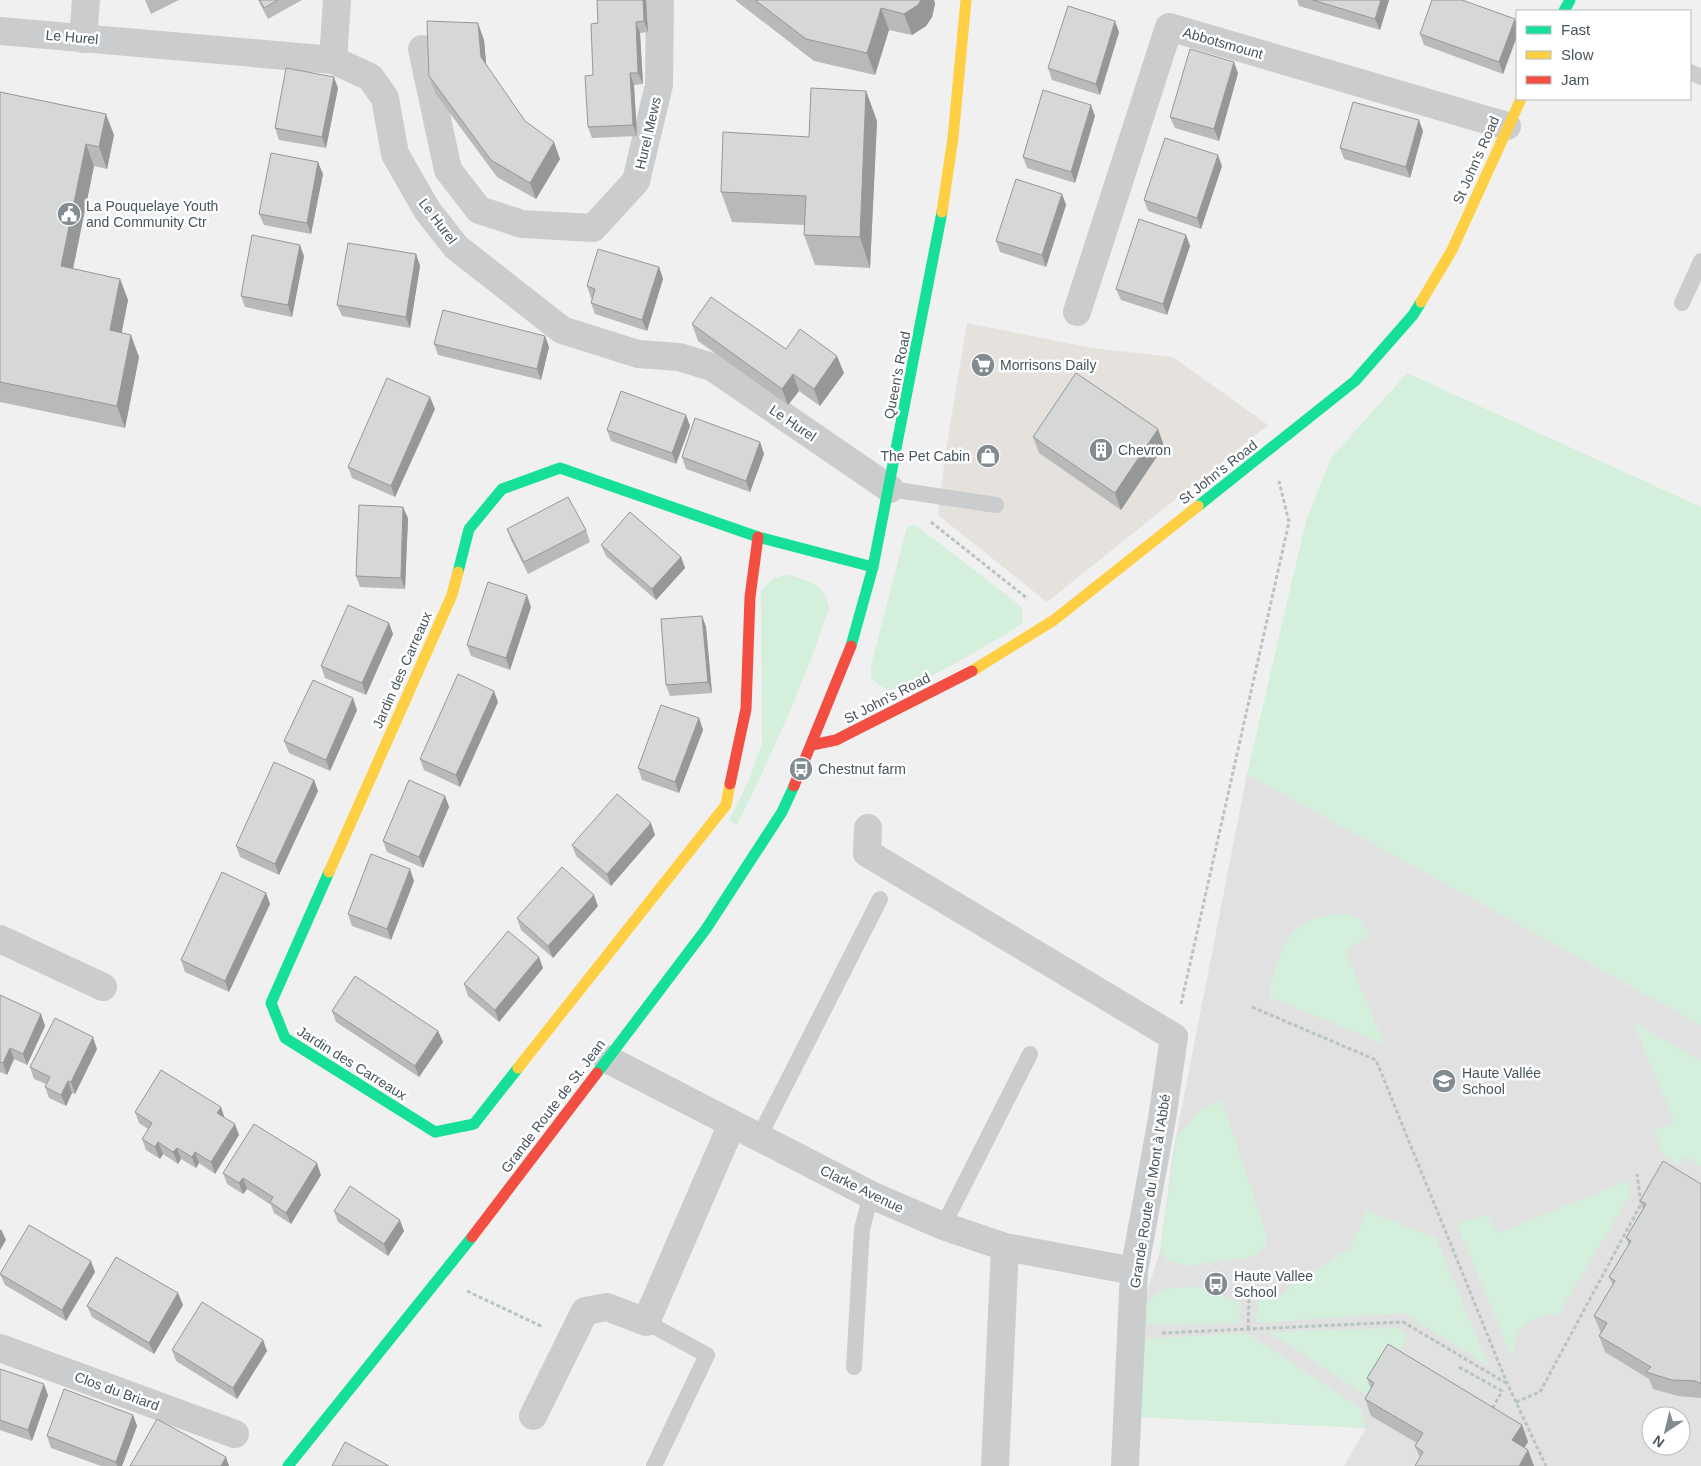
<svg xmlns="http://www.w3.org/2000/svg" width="1701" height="1466" font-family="Arial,sans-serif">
  <rect width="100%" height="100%" fill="#f0f0f0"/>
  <path fill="#e5e2de" d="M967 323 1092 348 1173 357 1268 425 1047 602 938 515 945 456Z"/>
  <path fill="#e2e1e2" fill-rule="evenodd" d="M1247 774 1701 1025V1466H1344L1366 1428 1137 1417 1136 1325 1160 1251 1173 1152ZM1651 1416H1681V1446H1651Z"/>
  <path fill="#d4efdc" d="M1407 373 1701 507V1025L1247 774 1306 521 1331 458Z
    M912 525 917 526 1018 604 1022 609 1023 622 1013 630C990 643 912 692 890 689 881 689 877 683 871 677V666L907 527Z
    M787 574C808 582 825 582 829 608 804 683 772 754 737 825L729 821 749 780 762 744 761 591 773 579Z
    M1348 914 1360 920 1370 936 1345 950 1384 1044 1269 997C1281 944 1286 916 1348 914Z
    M1632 1021 1701 1061V1166L1685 1156 1680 1165 1663 1155 1654 1131 1675 1122Z
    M1222 1099 1265 1228C1267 1242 1267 1248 1255 1256L1189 1266 1168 1261 1160 1251 1177 1136 1202 1109Z
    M1627 1181 1632 1192 1558 1315C1545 1313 1522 1322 1517 1335 1514 1342 1514 1351 1512 1358L1457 1224 1486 1214 1498 1233Z
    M1367 1211 1436 1238 1489 1366 1403 1313 1256 1323 1258 1300 1279 1297 1292 1285 1350 1248Z
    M1203 1287 1241 1303 1238 1323 1136 1325C1156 1284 1160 1288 1203 1287Z
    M1398 1328 1408 1336 1373 1395 1368 1396 1268 1332Z
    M1247 1333 1360 1408 1366 1428 1137 1417 1136 1339Z"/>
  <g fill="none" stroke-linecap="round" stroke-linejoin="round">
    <path stroke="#b8c5bf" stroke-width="3" stroke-dasharray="4 2.5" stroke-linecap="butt" d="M931 522 1028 599
      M1181 1004 1289 522 1279 481
      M1252 1007 1376 1060 1507 1383 1546 1466
      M467 1291 543 1327
      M1248 1329 1250 1272
      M1162 1333 1403 1322 1506 1383
      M1459 1367 1502 1391 1492 1409
      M1516 1402 1540 1392 1641 1204 1637 1174"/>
    <path stroke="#caccce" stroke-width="16" d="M1690 72 1701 77
      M1682 303 1701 261
      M890 489 996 505
      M759 1137 880 899
      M943 1226 1030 1054
      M646 1322 707 1355 654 1466
      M854 1367 862 1229 871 1195"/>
    <path stroke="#caccce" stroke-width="28" d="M0 31 333 60 370 77 385 98 395 154 427 210 456 247 562 330 638 354 679 357 712 367 890 489
      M83 39 86 0
      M422 49 448 170 479 210 522 224 593 228 636 181 659 85 660 0
      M333 60 337 0
      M1077 312 1169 27 1507 126
      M868 828 867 853 1174 1037 1162 1119 1134 1271 1125 1466
      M0 939 103 987
      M607 1059 871 1195 943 1226 1005 1247 1134 1271
      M0 1348 235 1434
      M533 1416 585 1311 607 1307 646 1322 732 1124
      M995 1466 1005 1247"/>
    <path stroke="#16e098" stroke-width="11" d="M1564 11 1570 0
      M1198 506 1355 381 1413 315 1421 302
      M458 572 469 529 502 489 560 468 758 537 873 567
      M851 646 873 567 942 212
      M329 872 271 1003 285 1038 435 1132 474 1124 518 1068
      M597 1073 706 929 782 812 794 786
      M288 1466 472 1237"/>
    <path stroke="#ffcf43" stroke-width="11" d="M942 212 953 138 966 0
      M1421 302 1452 250 1521 99
      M972 671 1054 620 1198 506
      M329 872 452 595 458 572
      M518 1068 726 805 730 784"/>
    <path stroke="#f24e42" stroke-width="11" d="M812 745 836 740 972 671
      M730 784 746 709 750 597 758 537
      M794 786 851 646
      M472 1237 597 1073"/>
  </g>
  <path fill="#b8baba" d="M145 0H179L151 14Z
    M258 0H302L268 19Z
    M646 0 648 32 640 33 643 84 634 85 637 136 592 138 588 127 598 23Z
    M735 0H934L935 4 932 17 926 26 912 35 889 30 875 75 814 61Z
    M1297 0H1389L1380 30 1299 6Z
    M1517 26V36L1503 74 1424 45 1420 34Z
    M1119 32 1100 95 1052 80 1048 68Z
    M484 40 486 65 525 121 560 159 536 199 497 177 435 93 429 76Z
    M1238 73 1219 141 1175 128 1170 117Z
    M338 88 326 148 279 140 275 128Z
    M866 91 877 121 870 268 815 265 804 235 805 225 732 222 721 192 809 137Z
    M0 92 114 135 107 169 94 166 73 269 120 279 128 300 121 333 139 357 125 428 0 402Z
    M1095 116 1075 183 1027 168 1023 157Z
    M1423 131 1410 178 1344 159 1340 148Z
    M1222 166 1201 229 1148 211 1144 200Z
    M323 174 311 234 264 225 259 214Z
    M1062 194 1066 205 1046 267 1000 252 996 241Z
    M1186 235 1190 246 1167 315 1121 300 1116 289Z
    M416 254 420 266 410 328 342 316 337 305Z
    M304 256 292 317 245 307 241 296Z
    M659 267 663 279 647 331 595 314 591 303 592 298H591L587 286Z
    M692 324 786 349 844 373 820 406 799 391 788 405 698 341Z
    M545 336 549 347 541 380 438 355 434 344Z
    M435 409 395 497 352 478 348 467Z
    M686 415 690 426 676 464 611 441 607 430Z
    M1158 429 1164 446 1121 510 1039 453 1033 437Z
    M760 442 764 454 750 492 686 469 682 457Z
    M408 518 405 589 360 587 356 576Z
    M507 529 586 530 590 542 528 574 511 540Z
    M601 545 681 557 685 568 656 600 606 556Z
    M531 607 510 670 471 656 467 645Z
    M702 616 706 627 712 693 670 696 666 685Z
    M389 623 393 634 366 695 325 678 321 666Z
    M498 702 460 787 424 770 420 759Z
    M357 710 330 771 289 753 284 741Z
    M699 718 703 730 679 793 642 780 638 768Z
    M314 780 318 791 279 875 240 857 236 846Z
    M445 796 449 807 423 868 387 852 383 841Z
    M655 835 611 886 576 856 572 845Z
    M414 881 391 940 352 926 348 914Z
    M266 893 270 904 229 992 185 972 181 960Z
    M598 906 553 958 521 930 517 918Z
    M543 968 499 1022 468 996 464 984Z
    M0 995 41 1014 45 1026 27 1065 14 1059 7 1075 0 1072Z
    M332 1011 438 1031 443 1042 419 1077 336 1022Z
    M97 1049 75 1094 72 1093 66 1106 49 1098 45 1087 46 1084 34 1079 30 1067Z
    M135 1112 224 1117 239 1135 215 1174 199 1163 196 1168 181 1159 178 1164 163 1154 160 1159 146 1150 142 1139 148 1129 139 1123Z
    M223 1173 321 1175 291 1224 274 1213 271 1205 247 1189 243 1194 227 1184Z
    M1701 1184V1398L1678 1396 1653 1389 1649 1379 1605 1352 1599 1336 1601 1333 1594 1316 1613 1285 1609 1277 1629 1245 1626 1238 1643 1209 1640 1201Z
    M334 1211 404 1231 388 1256 338 1222Z
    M95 1272 66 1321 5 1285 0 1274Z
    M178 1293 183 1305 154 1354 92 1317 87 1306Z
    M263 1340 267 1351 237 1399 176 1361 172 1350Z
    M0 1369 48 1395 32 1441 0 1430Z
    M1367 1378 1522 1425 1528 1442 1524 1448 1420 1458 1415 1446 1417 1443 1371 1416 1365 1399 1371 1389Z
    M133 1415 137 1426 122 1466H101L51 1448 47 1436Z"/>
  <path fill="#969797" d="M643 0H646L648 32 644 21Z
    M921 0H934L935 4 932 17 926 26 912 35 904 14Z
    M1381 0H1389L1380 30 1375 19Z
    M881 8 889 30 875 75 867 53Z
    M1515 19 1517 26V36L1503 74 1499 62Z
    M1115 21 1119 32 1100 95 1096 84Z
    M636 22 640 33 643 84 638 73Z
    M478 23 484 40 487 74 481 57Z
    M1234 62 1238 73 1219 141 1214 129Z
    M630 73 634 85 637 136 633 125Z
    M334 77 338 88 326 148 322 137Z
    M866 91 877 121 870 268 860 237Z
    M1091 105 1095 116 1075 183 1071 172Z
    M106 114 114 135 107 169 99 147Z
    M1419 120 1423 131 1410 178 1406 167Z
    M554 142 560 159 536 199 530 183Z
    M86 144 94 166 69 288 61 266Z
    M1218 155 1222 166 1201 229 1197 218Z
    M318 162 323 174 311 234 307 223Z
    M1062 194 1066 205 1046 267 1042 255Z
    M1186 235 1190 246 1167 315 1163 304Z
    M300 245 304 256 292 317 288 305Z
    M416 254 420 266 410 328 406 317Z
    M659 267 663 279 647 331 642 320Z
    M120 279 128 300 118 352 110 330Z
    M131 335 139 357 125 428 117 406Z
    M545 336 549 347 541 380 537 369Z
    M837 356 844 373 820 406 814 389Z
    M793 374 799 391 788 405 782 389Z
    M430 397 435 409 395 497 391 486Z
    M686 415 690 426 676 464 672 453Z
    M1158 429 1164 446 1121 510 1115 493Z
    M760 442 764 454 750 492 746 481Z
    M403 507 408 518 405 589 401 578Z
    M681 557 685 568 656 600 652 589Z
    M527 595 531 607 510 670 506 658Z
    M702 616 706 627 712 693 708 682Z
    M389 623 393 634 366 695 362 683Z
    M494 691 498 702 460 787 456 775Z
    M353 698 357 710 330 771 326 760Z
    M699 718 703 730 679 793 675 782Z
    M314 780 318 791 279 875 275 864Z
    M445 796 449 807 423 868 419 857Z
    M651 823 655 835 611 886 607 874Z
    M410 869 414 881 391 940 387 929Z
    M266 893 270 904 229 992 225 981Z
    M594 895 598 906 553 958 548 946Z
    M539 957 543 968 499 1022 495 1010Z
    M41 1014 45 1026 27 1065 23 1054Z
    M438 1031 443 1042 419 1077 415 1066Z
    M93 1037 97 1049 75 1094 71 1082Z
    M10 1048 14 1059 7 1075 3 1063Z
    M68 1081 72 1093 66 1106 61 1095Z
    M221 1107 225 1119 217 1113Z
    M235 1124 239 1135 215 1174 211 1162Z
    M158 1142 163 1154 160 1159 155 1147Z
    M177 1148 181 1159 178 1164 173 1152Z
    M195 1152 199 1163 196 1168 192 1157Z
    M317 1163 321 1175 291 1224 286 1213Z
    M243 1178 247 1189 243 1194 239 1183Z
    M400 1220 404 1231 388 1256 384 1244Z
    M1 1229 6 1240 0 1250V1231Z
    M91 1261 95 1272 66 1321 62 1310Z
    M178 1293 183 1305 154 1354 149 1343Z
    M263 1340 267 1351 237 1399 233 1388Z
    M44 1384 48 1395 32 1441 28 1430Z
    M133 1415 137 1426 122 1466H117L116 1462Z
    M1522 1425 1528 1442 1518 1457 1512 1440Z
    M1528 1450 1534 1466H1519Z
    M226 1457 229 1466H221Z"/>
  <path fill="#d6d8d8" stroke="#969797" d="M260 0H278L264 8Z
    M597 0H643L644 21 636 22 638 73H630L633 125 588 127 585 76 593 75 591 24 598 23Z
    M755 0H921L918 5 904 14 881 8 867 53 806 39Z
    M1313 0H1381L1375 19Z
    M1432 0H1462L1515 19 1499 62 1420 34Z
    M1068 6 1115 21 1096 84 1048 68Z
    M427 21 478 23 481 57 525 121 554 142 530 183 491 160 429 76Z
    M1190 49 1234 62 1214 129 1170 117Z
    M286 68 334 77 322 137 275 128Z
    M811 88 866 91 860 237 804 235 806 196 721 192 723 132 809 137Z
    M1043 90 1091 105 1071 172 1023 157Z
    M0 92 106 114 99 147 86 144 61 266 120 279 110 330 131 335 117 406 0 382Z
    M1353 102 1419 120 1406 167 1340 148Z
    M1165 138 1218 155 1197 218 1144 200Z
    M271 153 318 162 307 223 259 214Z
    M1016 179 1062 194 1042 255 996 241Z
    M1139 219 1186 235 1163 304 1116 289Z
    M252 235 300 245 288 305 241 296Z
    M348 243 416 254 406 317 337 305Z
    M598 249 659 267 642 320 591 303 595 289 587 286Z
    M711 297 786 349 800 329 837 356 814 389 793 374 782 389 692 324Z
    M443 310 545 336 537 369 434 344Z
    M1076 373 1158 429 1115 493 1033 437Z
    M387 378 430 397 391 486 348 467Z
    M621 391 686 415 672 453 607 430Z
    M695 418 760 442 746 481 682 457Z
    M568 497 586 530 524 562 507 529Z
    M359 505 403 507 401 578 356 576Z
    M630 512 681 557 652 589 601 545Z
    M488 582 527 595 506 658 467 645Z
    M348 605 389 623 362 683 321 666Z
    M702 616 708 682 666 685 661 619Z
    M458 674 494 691 456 775 420 759Z
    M313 680 353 698 326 760 284 741Z
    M661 705 699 718 675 782 638 768Z
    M274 762 314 780 275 864 236 846Z
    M409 780 445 796 419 857 383 841Z
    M617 794 651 823 607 874 572 845Z
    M371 854 410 869 387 929 348 914Z
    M562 867 594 895 548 946 517 918Z
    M222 872 266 893 225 981 181 960Z
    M508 931 539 957 495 1010 464 984Z
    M355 976 438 1031 415 1066 332 1011Z
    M0 995 41 1014 23 1054 10 1048 3 1063 0 1062Z
    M55 1018 93 1037 71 1082 68 1081 61 1095 45 1087 50 1077 30 1067Z
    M161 1070 221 1107 217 1113 235 1124 211 1162 195 1152 192 1157 177 1148 173 1152 158 1142 155 1147 142 1139 152 1123 135 1112Z
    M254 1124 317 1163 286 1213 270 1202 273 1197 243 1178 239 1183 223 1173Z
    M1663 1161 1701 1184V1384L1695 1381 1672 1380 1646 1372 1651 1367 1599 1336 1607 1323 1594 1316 1615 1281 1609 1277 1631 1241 1626 1238 1646 1204 1640 1201Z
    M350 1186 400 1220 384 1244 334 1211Z
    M29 1225 91 1261 62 1310 0 1274Z
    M116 1257 178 1293 149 1343 87 1306Z
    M202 1302 263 1340 233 1388 172 1350Z
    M1388 1344 1522 1425 1512 1440 1528 1450 1519 1466H1415L1423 1452 1415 1446 1423 1433 1365 1399 1374 1383 1367 1378Z
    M0 1369 44 1384 28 1430 0 1420Z
    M64 1389 133 1415 116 1462 47 1436Z
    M157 1419 226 1457 221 1466H130Z
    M345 1442 389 1466H332Z"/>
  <defs>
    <g id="civic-disc" transform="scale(1.25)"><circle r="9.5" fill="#828b90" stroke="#fff"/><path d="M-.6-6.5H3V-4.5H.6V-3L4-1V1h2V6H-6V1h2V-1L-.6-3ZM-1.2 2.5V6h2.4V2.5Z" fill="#fff"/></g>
    <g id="supermarket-disc" transform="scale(1.25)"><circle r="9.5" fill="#828b90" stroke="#fff"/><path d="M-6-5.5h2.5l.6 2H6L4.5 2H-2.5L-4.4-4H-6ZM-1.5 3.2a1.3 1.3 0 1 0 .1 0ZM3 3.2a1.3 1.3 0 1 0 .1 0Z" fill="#fff"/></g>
    <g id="building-disc" transform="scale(1.25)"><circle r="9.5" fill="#828b90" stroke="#fff"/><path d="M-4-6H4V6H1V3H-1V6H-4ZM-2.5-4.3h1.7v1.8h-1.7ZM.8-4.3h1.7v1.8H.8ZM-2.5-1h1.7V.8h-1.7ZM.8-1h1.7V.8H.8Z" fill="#fff"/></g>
    <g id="shop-disc" transform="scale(1.25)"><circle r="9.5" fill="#828b90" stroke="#fff"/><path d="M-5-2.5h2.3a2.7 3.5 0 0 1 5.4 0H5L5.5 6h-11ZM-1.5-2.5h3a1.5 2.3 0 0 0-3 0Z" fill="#fff"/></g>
    <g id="bus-disc" transform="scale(1.25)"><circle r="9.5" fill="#828b90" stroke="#fff"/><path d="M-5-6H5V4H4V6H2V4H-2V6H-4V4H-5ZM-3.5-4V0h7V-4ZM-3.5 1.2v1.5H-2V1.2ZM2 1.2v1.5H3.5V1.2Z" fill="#fff"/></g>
    <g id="school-disc" transform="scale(1.25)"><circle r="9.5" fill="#828b90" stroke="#fff"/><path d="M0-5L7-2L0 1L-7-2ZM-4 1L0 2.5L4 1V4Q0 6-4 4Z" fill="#fff"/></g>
  </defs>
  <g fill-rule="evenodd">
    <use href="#civic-disc" x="69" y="214"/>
    <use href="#supermarket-disc" x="983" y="365"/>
    <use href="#building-disc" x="1101" y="450"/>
    <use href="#shop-disc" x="988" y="456"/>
    <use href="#bus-disc" x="801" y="769"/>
    <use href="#school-disc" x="1444" y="1081"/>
    <use href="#bus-disc" x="1216" y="1284"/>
  </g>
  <g text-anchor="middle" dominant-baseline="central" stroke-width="5" stroke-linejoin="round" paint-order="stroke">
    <g font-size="14" fill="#47545c" stroke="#fff">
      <text transform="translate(72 37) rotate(5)">Le Hurel</text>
      <text transform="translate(1223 43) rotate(16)">Abbotsmount</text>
      <text transform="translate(648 133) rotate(-77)">Hurel Mews</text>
      <text transform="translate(1476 160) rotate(-66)">St John's Road</text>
      <text transform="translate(438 221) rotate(53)">Le Hurel</text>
      <text transform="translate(897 375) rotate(-79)">Queen's Road</text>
      <text transform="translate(793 423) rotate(34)">Le Hurel</text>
      <text transform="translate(1218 472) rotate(-38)">St John's Road</text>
      <text transform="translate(402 670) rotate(-66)">Jardin des Carreaux</text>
      <text transform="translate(887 698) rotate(-27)">St John's Road</text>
      <text transform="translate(352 1063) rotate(32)">Jardin des Carreaux</text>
      <text transform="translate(553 1106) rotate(-53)">Grande Route de St. Jean</text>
      <text transform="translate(862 1189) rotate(26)">Clarke Avenue</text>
      <text transform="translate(1150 1191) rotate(-81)">Grande Route du Mont à l'Abbé</text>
      <text transform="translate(117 1391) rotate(20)">Clos du Briard</text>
    </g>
    <g font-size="14" fill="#47545c" stroke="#fff" text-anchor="start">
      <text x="86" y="206">La Pouquelaye Youth<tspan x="86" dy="16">and Community Ctr</tspan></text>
      <text x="1000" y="365">Morrisons Daily</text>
      <text x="1118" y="450">Chevron</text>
      <text x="970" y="456" text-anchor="end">The Pet Cabin</text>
      <text x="818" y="769">Chestnut farm</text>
      <text x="1462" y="1073">Haute Vallée<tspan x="1462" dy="16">School</tspan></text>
      <text x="1234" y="1276">Haute Vallee<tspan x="1234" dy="16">School</tspan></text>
    </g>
  </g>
  <rect x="1516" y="10" width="175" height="90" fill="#ffffff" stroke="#b5bbbe"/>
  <rect x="1526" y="26" width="25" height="8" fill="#16e098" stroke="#b5bbbe"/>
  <text x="1561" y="35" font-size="15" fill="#47545c">Fast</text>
  <rect x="1526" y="51" width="25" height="8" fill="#ffcf43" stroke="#b5bbbe"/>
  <text x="1561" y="60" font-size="15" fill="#47545c">Slow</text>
  <rect x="1526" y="76" width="25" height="8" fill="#f24e42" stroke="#b5bbbe"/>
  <text x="1561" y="85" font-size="15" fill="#47545c">Jam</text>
  <g transform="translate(1666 1431) rotate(215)"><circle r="24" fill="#ffffff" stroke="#b5bbbe"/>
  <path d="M0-4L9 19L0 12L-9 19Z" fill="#828b90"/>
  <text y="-8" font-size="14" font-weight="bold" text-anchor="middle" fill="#47545c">N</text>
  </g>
</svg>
